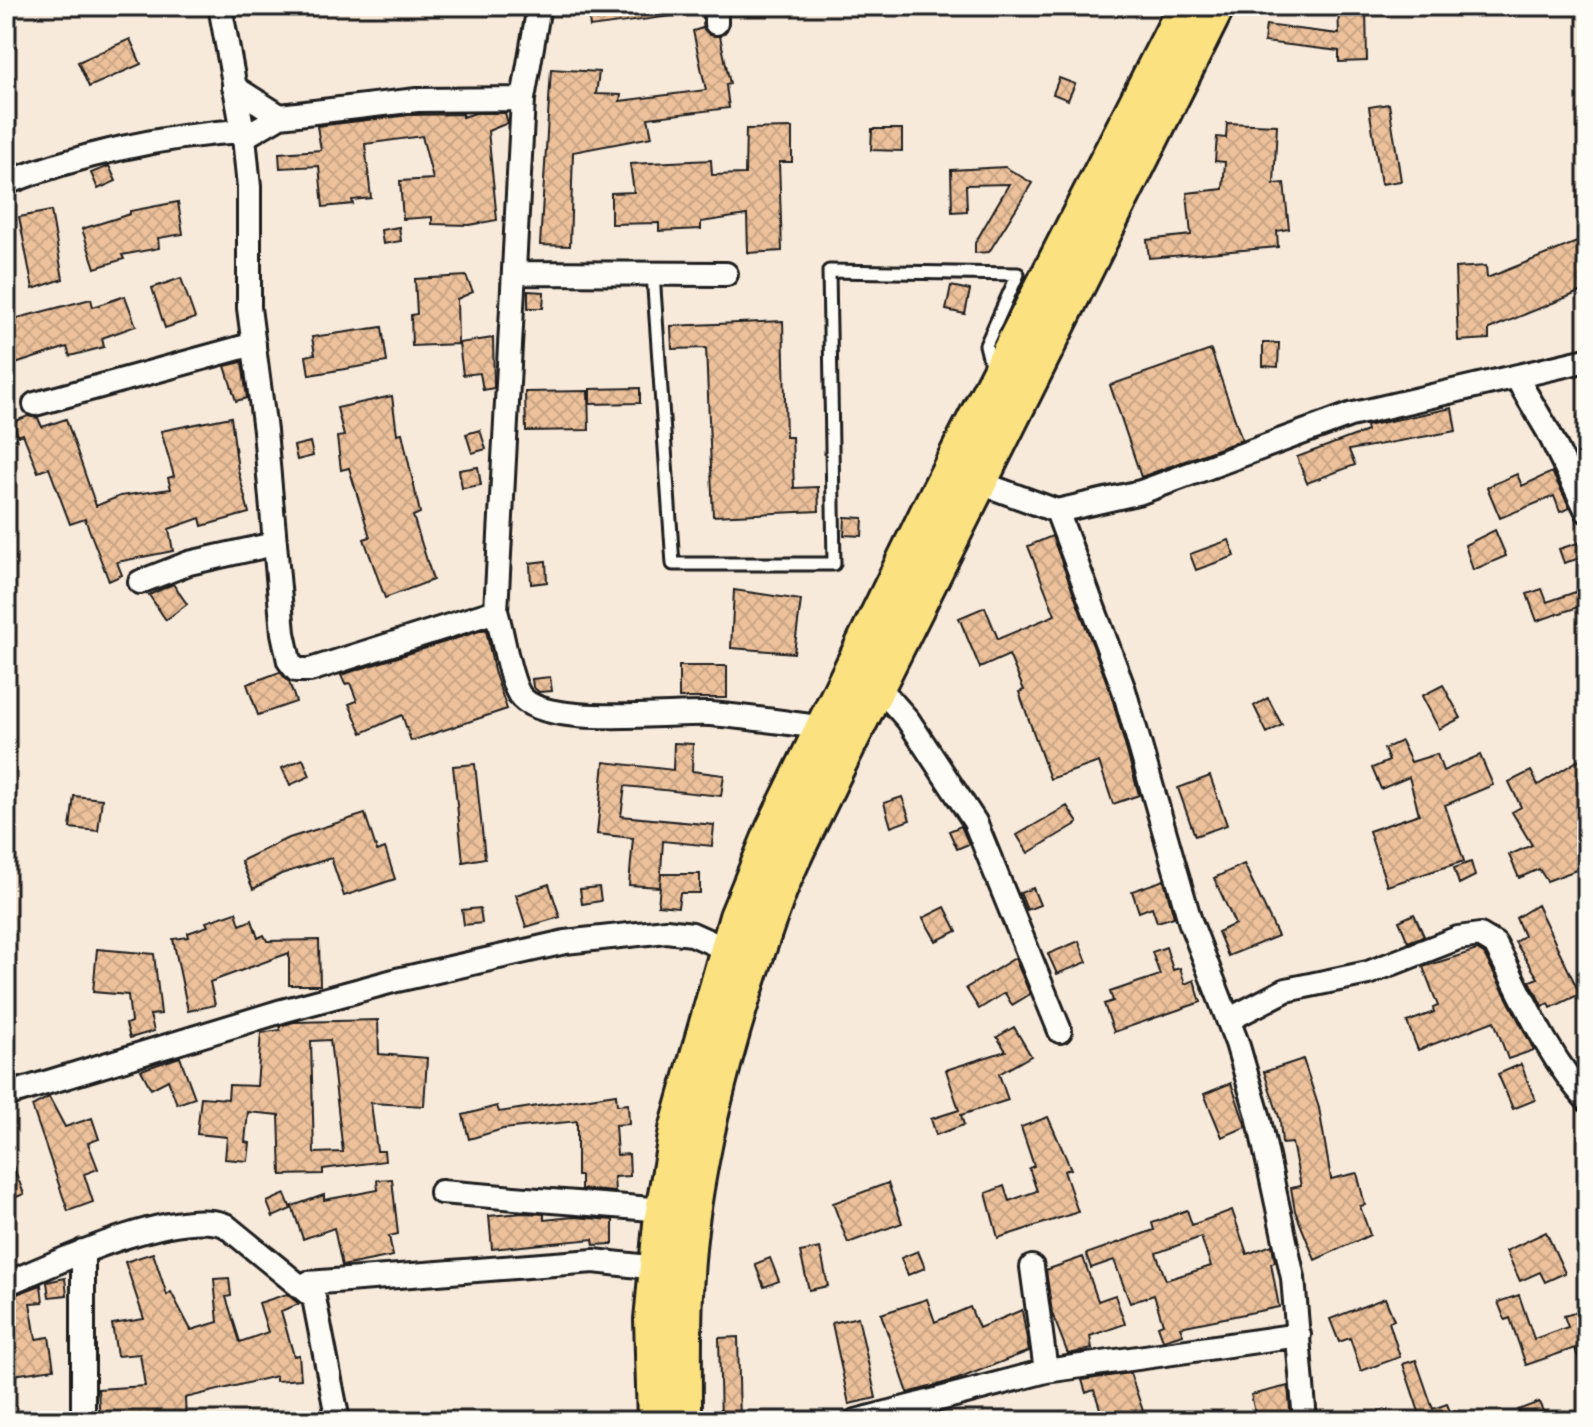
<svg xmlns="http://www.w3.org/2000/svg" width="1593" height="1427" font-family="'Gochi Hand',sans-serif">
  <defs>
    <pattern id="building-cross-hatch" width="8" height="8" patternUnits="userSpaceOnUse" patternTransform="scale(2)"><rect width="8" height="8" fill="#ecc19b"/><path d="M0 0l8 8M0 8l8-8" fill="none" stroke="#caa585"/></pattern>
  </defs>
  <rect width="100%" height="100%" fill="#f8eadb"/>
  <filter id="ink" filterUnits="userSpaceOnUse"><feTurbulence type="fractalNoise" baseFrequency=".0125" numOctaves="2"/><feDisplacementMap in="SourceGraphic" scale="16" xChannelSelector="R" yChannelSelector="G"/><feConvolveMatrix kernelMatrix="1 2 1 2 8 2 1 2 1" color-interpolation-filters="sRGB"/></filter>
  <g filter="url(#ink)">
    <path fill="url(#building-cross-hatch)" stroke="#1c1c1c" stroke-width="2" fill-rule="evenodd" d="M587 6H678L679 15 590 27Z
      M1338 6H1366L1367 61 1339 62V51L1264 42 1266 25 1339 34Z
      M703 28 710 35 720 36 730 84 726 85 729 108 648 118 652 137 573 152 570 246 540 245 551 69 599 72 596 94 621 95 620 101 706 90 693 31Z
      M130 39 141 64 89 87 78 62Z
      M1059 78 1075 84 1068 100 1053 94Z
      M1389 104 1401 181 1381 184 1369 107Z
      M476 113H505L508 123 488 131 497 220 469 225 432 224V217L403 219 400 181 433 179 422 136 365 144 371 198 352 200 353 204 323 207 319 166 280 168 279 153 321 150 317 126 410 115 463 114V117Z
      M1227 123 1277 125 1274 184 1284 183 1289 229 1277 231 1278 247 1149 258 1147 240 1191 235 1187 193 1223 189 1225 162 1215 161 1217 137 1226 138Z
      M792 128V162H779L782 251 748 253 747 215 701 222V229L659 231V223L611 224V193L634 192 630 164 711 160 712 175 745 174 746 129Z
      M872 129H902V151L871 150Z
      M109 166 116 181 98 189 91 173Z
      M1005 167 1032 183 989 252 975 253V243L1009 184 966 185 967 211 952 212 951 170Z
      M178 202 183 234 158 238 159 248 122 255 124 259 95 268 82 229 130 214V211Z
      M51 211 63 279 33 289 19 217Z
      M399 227 401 241 383 244 381 230Z
      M1587 238V289L1489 329V339L1458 341 1455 268 1486 266 1487 278Z
      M466 276 473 292 457 299 458 344 412 346 411 315 417 314 415 279Z
      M181 278 195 318 165 328 152 288Z
      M951 286 970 290 965 314 946 310Z
      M528 291 544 292 543 308H528Z
      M125 296 136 326 102 338 104 347 70 356 67 347 6 367V321L91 299 93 307Z
      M783 321 786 437H792L794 488 818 487 819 511 713 516 706 348 672 349 671 326Z
      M382 327 387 362 309 375 306 356 315 354 312 337Z
      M493 338 494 388 483 390 480 373 463 375 459 343Z
      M1263 343H1279L1278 367 1263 366Z
      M1211 350 1242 440 1141 477 1110 385Z
      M242 362 247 398 236 401 225 366Z
      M640 388V403L590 404V389Z
      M588 391 589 430 526 431 525 392Z
      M392 396 397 434 402 433 420 513 413 516 433 580 385 598 364 539 370 537 349 468 341 470 337 437 344 436 337 408Z
      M1452 408 1456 431 1349 450 1355 465 1307 483 1297 457 1367 431 1366 426Z
      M28 416 38 418 42 427 66 419 96 506 120 496 171 489 168 478 174 476 161 431 231 417 238 470 249 513 202 526 200 518 169 529 173 551 117 562 122 575 109 581 85 519 70 524 49 468 38 472 23 434 18 436 13 422Z
      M480 430 486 449 472 453 466 434Z
      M310 442 313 456 297 460 294 446Z
      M478 467 481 485 462 488 459 470Z
      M1552 472 1570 508 1560 512 1554 496 1500 518 1487 487 1517 474 1522 486Z
      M845 517 863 518 862 536 844 535Z
      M1495 530 1506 556 1473 570 1465 545Z
      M1052 536 1111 694 1139 795 1113 804 1099 762 1050 779 1019 692 1024 690 1009 655 980 668 959 618 985 607 998 639 1055 615 1028 546Z
      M1229 540 1235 556 1196 570 1190 554Z
      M1587 540V556L1564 563 1559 549Z
      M546 561 547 582 531 584 530 563Z
      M173 584 187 604 166 620 149 595Z
      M1587 588V604L1537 621 1527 594 1542 589 1547 602Z
      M734 590 801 600 794 653 731 648Z
      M486 629 494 671 507 709 411 741 402 715 362 733 349 704 357 701 350 683 345 684 341 675Z
      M679 666H727V698H679Z
      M280 672 289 682 296 702 258 715 247 684Z
      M550 677 552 691 539 692 533 687 532 679Z
      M1443 685 1461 718 1439 729 1422 696Z
      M1268 698 1282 725 1267 733 1254 706Z
      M1401 741 1411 762 1437 754 1443 771 1480 755 1493 785 1445 805 1464 861 1387 886 1369 831 1419 814 1409 777 1381 789 1372 768 1389 761 1384 749Z
      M674 743 693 744 692 771 724 775 721 796 625 786 621 816 714 825 712 846 663 841 660 886 661 874H700V893H680L678 907 658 905 660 887 629 885 633 838 597 834 604 762 673 770Z
      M1587 755V866L1547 881 1539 869 1519 878 1509 855 1532 845 1512 812 1521 807 1509 782 1531 771 1538 785Z
      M303 759 310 776 290 785 282 768Z
      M475 764 485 858 463 862 453 766Z
      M1210 776 1227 825 1195 836 1178 788Z
      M74 796 102 799 98 831 70 828Z
      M902 797 910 820 891 827 884 803Z
      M1067 806 1078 823 1028 853 1017 835Z
      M365 814 377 851 385 848 395 879 344 896 331 858 281 874 253 889 241 861 286 839Z
      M961 826 969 844 957 849 949 831Z
      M1471 862 1475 876 1459 884 1454 868Z
      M1244 864 1278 936 1228 956 1218 932 1235 924 1214 878Z
      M1164 880 1174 917 1157 922 1152 907 1139 912 1132 891Z
      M549 884 560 917 526 927 516 895Z
      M599 887 601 901 582 904 580 889Z
      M1033 888 1040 905 1027 910 1020 893Z
      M1537 905 1580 994 1551 1008 1549 1003 1542 1006 1530 981 1538 978 1515 942 1524 936 1516 918Z
      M945 907 957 931 936 941 923 918Z
      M480 908 482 923 464 925 462 910Z
      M236 912 240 925 252 920 258 938 264 935 267 941 319 940 320 985H289V953L210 982 215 1005 188 1011 173 939 189 937 188 933 208 926 206 922Z
      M1414 914 1424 936 1408 942 1399 921Z
      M1079 941 1087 962 1057 974 1048 954Z
      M1166 947 1173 970 1180 968 1185 984 1194 980 1201 1002 1114 1032 1104 1004 1113 1001 1110 992 1160 975 1152 952Z
      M97 949 154 954 161 1014 150 1015 154 1031 130 1038 126 1024 131 1022 128 995 93 992Z
      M1477 950 1484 954 1534 1050 1508 1059 1494 1021 1418 1050 1407 1022 1434 1012 1433 1008 1438 1006 1423 967Z
      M1015 958 1030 994 1012 1005 1005 993 979 1009 966 988Z
      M378 1020 379 1054 427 1058 424 1106 371 1103 377 1151H384L385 1161 323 1169V1174L281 1175 279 1115 248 1112 245 1142 250 1143 248 1161 225 1159 227 1137 197 1134 201 1097 228 1099 229 1085 257 1086 261 1033 280 1030V1026L294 1022ZM330 1040 343 1152 314 1153 311 1041Z
      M1014 1027 1031 1056 999 1074 1008 1100 961 1115 964 1125 936 1135 931 1119 959 1110 946 1070 1006 1051 997 1037Z
      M180 1057 195 1098 177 1104 168 1080 151 1089 141 1070Z
      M1303 1059 1319 1108 1331 1179 1357 1173 1365 1205 1360 1206 1370 1235 1315 1260 1295 1211 1291 1188 1301 1186 1292 1143 1282 1144 1280 1120 1264 1072Z
      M1521 1064 1535 1100 1513 1109 1498 1074Z
      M1231 1083 1246 1127 1222 1137 1204 1094Z
      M616 1094 617 1105 628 1104 629 1124 615 1125 617 1155 629 1154 630 1176 614 1177 615 1192 581 1189V1176H577V1121L503 1129 469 1139 463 1115 497 1106 499 1112Z
      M49 1097 65 1127 92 1118 99 1139 88 1143 98 1169 84 1174 93 1202 68 1211 32 1106Z
      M1048 1117 1071 1169 1064 1171 1078 1212 998 1238 986 1193 1004 1186 1009 1201 1037 1191 1029 1168 1034 1166 1021 1127Z
      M6 1148 24 1194 6 1201Z
      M392 1179 398 1234 389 1236 393 1256 342 1266 334 1228 303 1239 292 1206 324 1195V1200L378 1190 377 1180Z
      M888 1183 902 1223 848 1243 833 1203Z
      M285 1194 291 1209 273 1217 267 1202Z
      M1187 1210 1192 1225 1232 1210 1247 1254 1272 1245 1275 1262 1271 1263 1279 1307 1180 1327 1183 1334 1163 1340 1158 1326 1163 1324 1154 1295 1130 1303 1114 1260 1091 1268 1086 1254 1154 1230 1152 1223ZM1201 1237 1211 1266 1166 1280 1156 1253Z
      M523 1213 544 1214V1220L574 1217 613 1220V1244L594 1245 593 1239 492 1249 489 1216Z
      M1546 1232 1565 1273 1545 1282 1540 1272 1520 1281 1506 1251Z
      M820 1248 828 1286 809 1290 800 1252Z
      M918 1251 925 1268 908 1275 901 1258Z
      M153 1253 167 1295 171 1292 191 1330 218 1322 214 1279 229 1278 231 1296 226 1297 240 1342 268 1332 259 1303 287 1294 299 1304 281 1311 294 1356 299 1355 301 1379 276 1381V1376L185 1398 186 1421H100L98 1389 145 1386 140 1354 117 1356 112 1324 144 1319 125 1262Z
      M1083 1257 1098 1301 1115 1295 1125 1324 1090 1336 1092 1349 1068 1354 1052 1313 1046 1270Z
      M770 1258 779 1281 764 1287 755 1264Z
      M65 1278 67 1295 49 1297 47 1282Z
      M41 1285 43 1302 30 1303 36 1339 49 1337 54 1369 6 1376V1298Z
      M1519 1295 1534 1339 1568 1327 1564 1316 1587 1309V1376H1584L1575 1348 1526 1365 1510 1318 1505 1320 1498 1302Z
      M1385 1298 1394 1320 1389 1322 1400 1357 1361 1371 1350 1338 1339 1342 1330 1319Z
      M927 1299 935 1322 970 1307 979 1328 1022 1310 1029 1351 958 1379 908 1393 881 1314Z
      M858 1317 876 1398 849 1404 832 1323Z
      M738 1337 740 1421H721L719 1338Z
      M1416 1360 1433 1409 1447 1404 1454 1421H1406L1420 1415 1403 1364Z
      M1130 1373 1144 1414 1124 1421H1104L1094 1390 1086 1393 1082 1380Z
      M1288 1386 1291 1421H1257L1251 1395Z
      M1539 1402 1547 1421H1523L1518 1410Z"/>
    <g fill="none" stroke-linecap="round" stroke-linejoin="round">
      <g stroke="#1c1c1c" stroke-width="17">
        <path id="service" d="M653 274 673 564H834L829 271 1018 274 986 345 992 369"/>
      </g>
      <g stroke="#1c1c1c" stroke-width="28">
        <path id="minor" d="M220 6 244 137 249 187V308L265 431 283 633 289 661 296 670H310L496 611C503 634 508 675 519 694 540 729 672 712 710 714 749 717 787 723 826 728
          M716 6V23
          M234 87 280 116
          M244 137 280 116 417 100 523 99
          M6 183C77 155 166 135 243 131
          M515 273 726 274
          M1516 377 1548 431 1587 511
          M35 404 254 344
          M978 482 1057 511 1141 492 1350 415 1587 360
          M1057 511 1124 690 1190 921 1237 1043 1258 1115 1293 1278 1305 1421
          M140 582 189 563 274 544
          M496 611 523 99 539 6
          M877 685 908 720 975 822 1060 1031
          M1228 1020 1286 990 1368 973 1458 938 1480 935 1495 944C1523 997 1547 1056 1587 1100
          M6 1095 282 1011 397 980 565 942 666 931 692 934 728 950
          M441 1192 664 1210
          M83 1251V1421
          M1032 1267 1046 1371
          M6 1284C55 1263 175 1207 225 1225L314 1298 308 1283 594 1261 657 1268
          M314 1298 338 1421
          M856 1421 1046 1371 1299 1335"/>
      </g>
      <g stroke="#1c1c1c" stroke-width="42">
        <path id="trunk" d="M656 1421 653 1320 662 1224 678 1130 738 917 774 830 929 512 1187 6
          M683 1421C683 1352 681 1283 691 1214 707 1104 739 995 778 891 793 852 814 814 832 775L1216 6"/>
      </g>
      <use href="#service" stroke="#fdfcf7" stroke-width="11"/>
      <use href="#minor" stroke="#fdfcf7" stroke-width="22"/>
      <use href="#trunk" stroke="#fbe180" stroke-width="36"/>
    </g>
  </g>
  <rect width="1593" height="1427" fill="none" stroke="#fdfcf7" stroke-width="32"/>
  <rect x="16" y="16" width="1561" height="1395" fill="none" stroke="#1c1c1c" stroke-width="3" filter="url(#ink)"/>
</svg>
